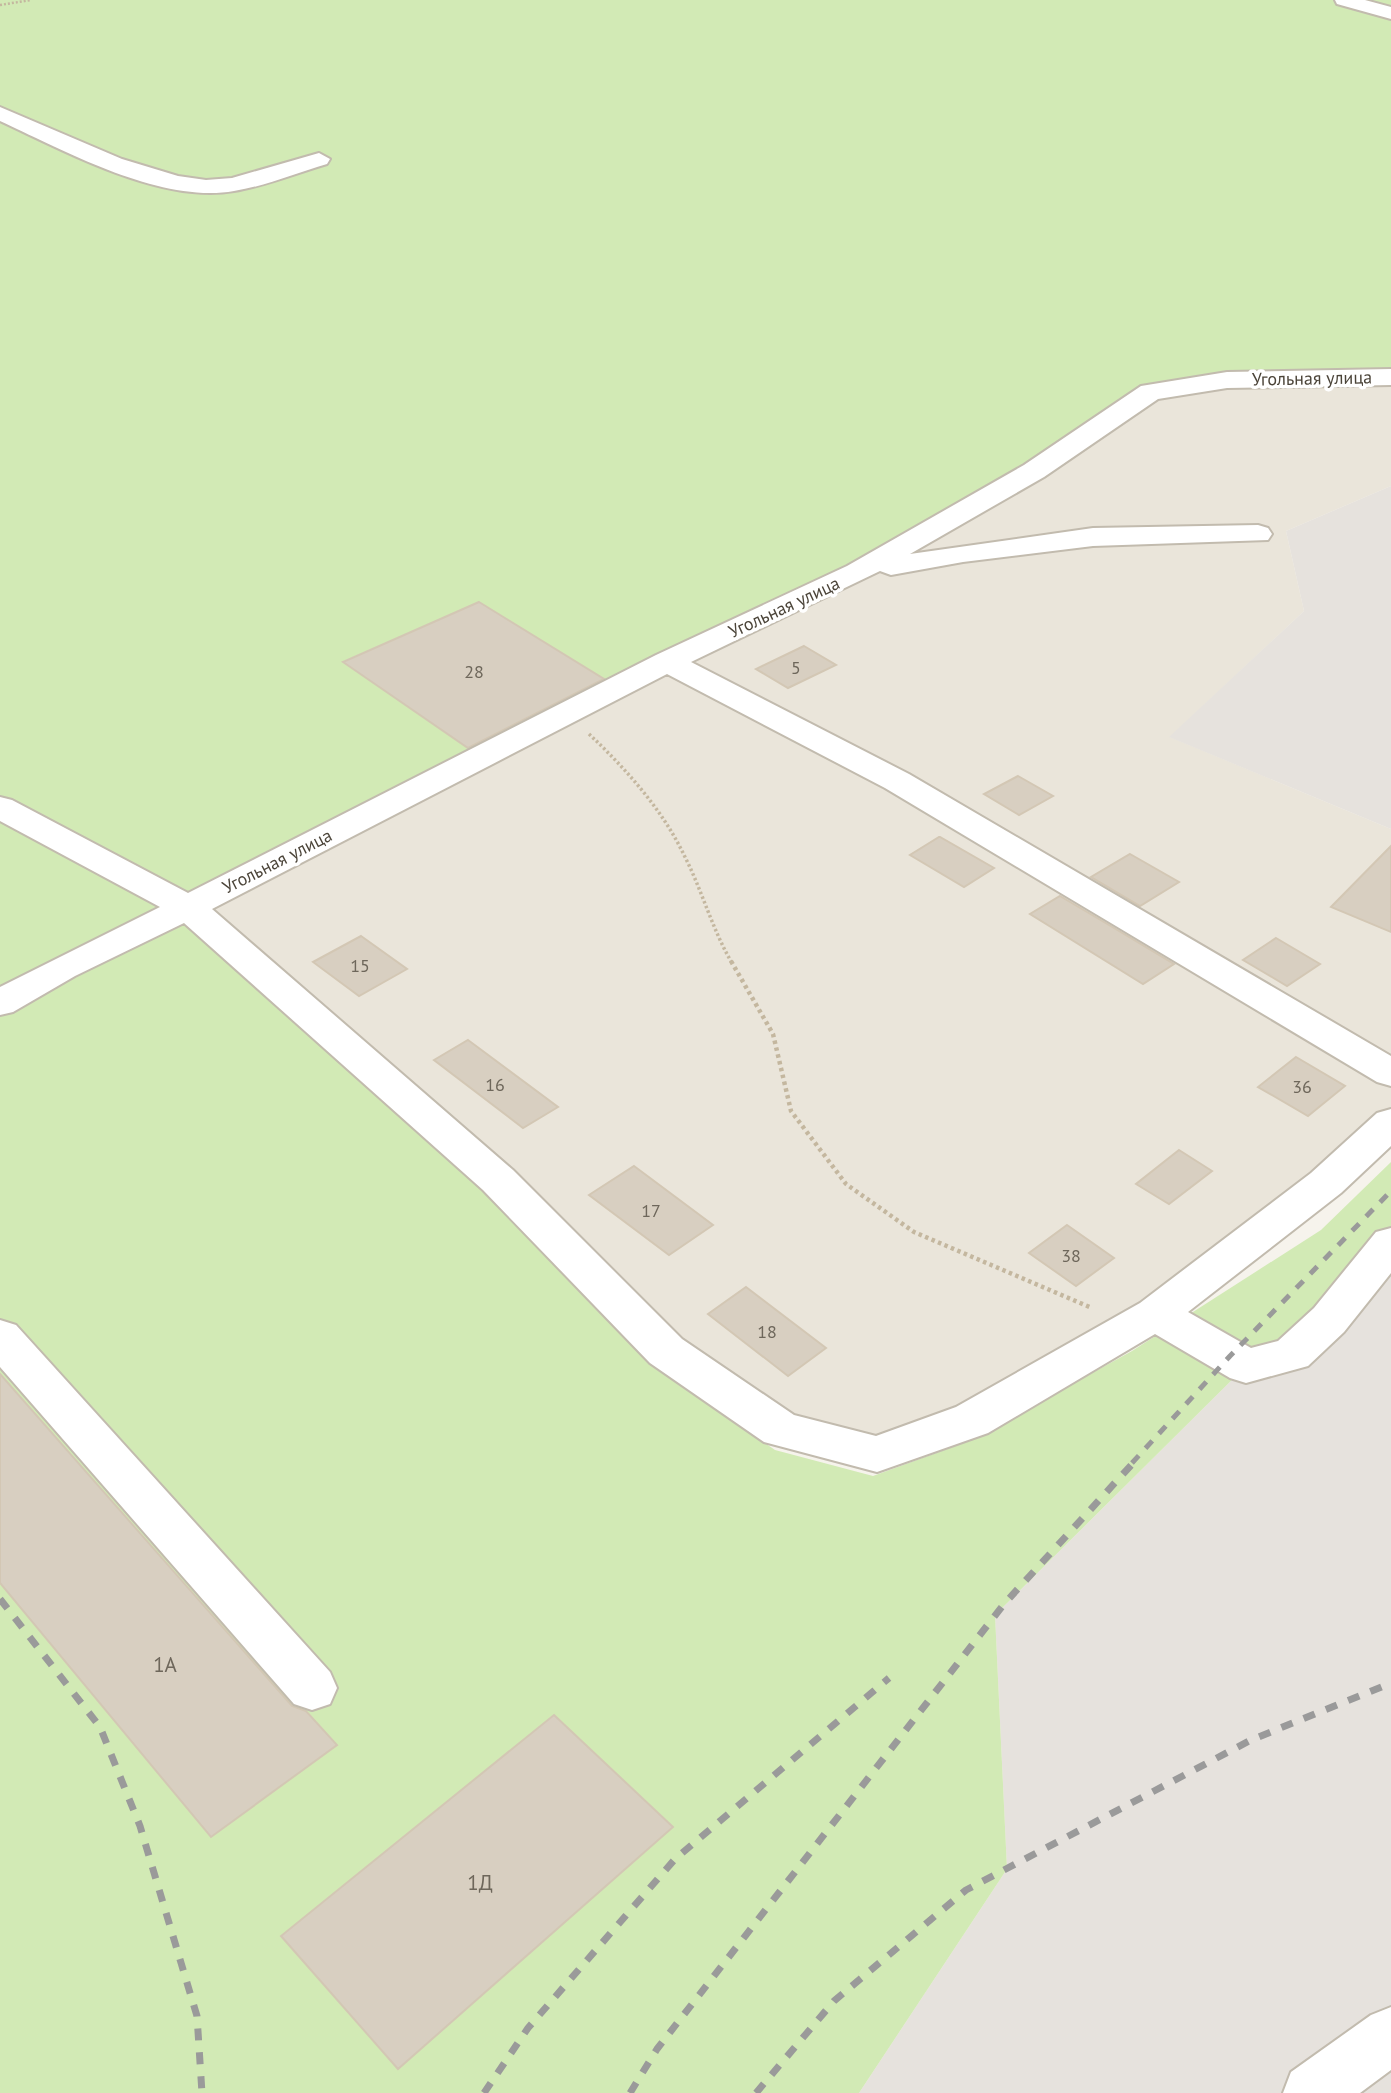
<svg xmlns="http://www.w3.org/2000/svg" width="1391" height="2093" font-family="'PT Sans',sans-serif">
  <rect width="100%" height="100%" fill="#f6f3ec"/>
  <path fill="#eae5da" d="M1391 377V486L1286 531 1304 611 1170 737 1391 829V1123L1155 1314 877 1454 780 1429 188 907 1150 392Z"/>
  <path fill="#e6e2dd" d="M1391 486V829L1169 737 1304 611 1286 531Z
    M1391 1243V2093H859L1007 1869 995 1615 1246 1366Z"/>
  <path fill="#d2eab5" d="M0 0H1391V377L1150 392 1034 471 617 688 479 602 344 661 481 757 188 907 498 1180 661 1370 775 1450 873 1476 969 1441 1132 1351 1321 1230 1391 1162V1243L1332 1316 1246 1366 995 1615 1007 1869 859 2093H0Z"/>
  <path fill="#d8cfc1" stroke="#d3c7b4" stroke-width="2" d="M479 602 604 679 468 748 343 662Z
    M804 646 836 665 788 688 756 669Z
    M1018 776 1053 796 1019 815 984 794Z
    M939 837H940L994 868 964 887 910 855Z
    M1391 846V932L1331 907Z
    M1130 854 1179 882 1140 906 1091 877Z
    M1060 896 1109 925 1174 964 1143 984 1030 914Z
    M361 936 407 969 359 996 313 962Z
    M1276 938 1320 964 1287 986 1243 960Z
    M468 1040 558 1107 523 1128 434 1060Z
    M1296 1057 1345 1086 1308 1116 1258 1087Z
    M1179 1150 1212 1171 1169 1204 1136 1184Z
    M634 1166 713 1225 669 1255 589 1195Z
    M1067 1225 1114 1258 1076 1286 1029 1253Z
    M746 1287 826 1348 788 1376 708 1314Z
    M0 1374 292 1706 306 1711 337 1745 211 1837 0 1583Z
    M554 1715 673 1827 398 2069 281 1936Z"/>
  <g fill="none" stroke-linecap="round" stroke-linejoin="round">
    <g stroke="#c2bbae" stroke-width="4">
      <path id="minor" d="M1335 0H1365L1391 7V19L1337 4Z
        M0 107 122 159 178 176 206 180 232 178 319 153 330 159 327 164C296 173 266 186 234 191 161 204 65 151 0 121Z
        M1391 369V385L1227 388 1158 399 1044 477 910 554 1093 528 1258 525 1268 528 1272 534 1268 540 1093 546 963 562 891 575 880 571 691 662 909 774 1391 1056V1086L1377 1082 885 788 667 674 212 909 513 1170 682 1339 794 1415 876 1436 956 1407 1140 1303 1311 1173 1377 1113 1391 1109V1146L1341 1193 1188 1312 1251 1348 1278 1341 1314 1308 1376 1232 1391 1228V1273L1344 1332 1308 1366 1246 1383 1230 1378 1155 1334 988 1433 877 1472 764 1442 650 1363 483 1190 184 923 75 976 13 1012 0 1015V987L160 907 0 821V797L12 800 188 893 656 655 847 566 1024 465 1141 386 1227 372Z
        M0 1320 16 1325 330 1672 337 1688 330 1704 312 1710 294 1704 0 1367Z
        M1391 2007V2070L1360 2093H1283L1291 2072 1371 2015Z"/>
    </g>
    <path stroke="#c4b79f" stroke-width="2.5" stroke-dasharray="2 2" stroke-linecap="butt" d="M0 5 31 0"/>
    <path stroke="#c4b79f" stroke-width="3.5" stroke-dasharray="2.5 2.5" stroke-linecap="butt" d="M589 734C626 769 662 809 684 855 702 890 712 929 732 963"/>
    <path stroke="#c4b79f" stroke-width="4.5" stroke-dasharray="3.5 3.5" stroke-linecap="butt" d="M731 961 773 1034 791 1111 846 1184 914 1232 1092 1308"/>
    <use href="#minor" fill="#fff" fill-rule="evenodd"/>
    <path stroke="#9a9a9a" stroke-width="5" stroke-dasharray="10 10" stroke-linecap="butt" d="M1132 1463 1230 1356 1391 1191"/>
    <path stroke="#9a9a9a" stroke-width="7" stroke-dasharray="12 12" stroke-linecap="butt" d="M0 1599 100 1727 140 1826 197 2016 202 2093
      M484 2093 528 2028 675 1859 889 1678
      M630 2093 657 2049 1004 1604 1134 1462
      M756 2093 834 2001 966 1890 1251 1740 1391 1683"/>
  </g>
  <g text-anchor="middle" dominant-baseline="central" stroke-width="7" stroke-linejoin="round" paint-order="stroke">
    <g font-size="18" fill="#4b4439" stroke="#fff">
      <text transform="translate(1312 378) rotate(-1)">Угольная улица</text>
      <text transform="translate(784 607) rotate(-25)">Угольная улица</text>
      <text transform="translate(277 861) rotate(-27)">Угольная улица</text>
    </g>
    <g font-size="18" fill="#6e675b">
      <text x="796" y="667">5</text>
      <text x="474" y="671">28</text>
      <text x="360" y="965">15</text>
      <text x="495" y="1084">16</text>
      <text x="1302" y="1086">36</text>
      <text x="651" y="1210">17</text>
      <text x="1071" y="1255">38</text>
      <text x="767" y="1331">18</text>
    </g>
    <g font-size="21" fill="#6e675b">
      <text x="165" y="1664">1А</text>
      <text x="480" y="1882">1Д</text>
    </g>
  </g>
</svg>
